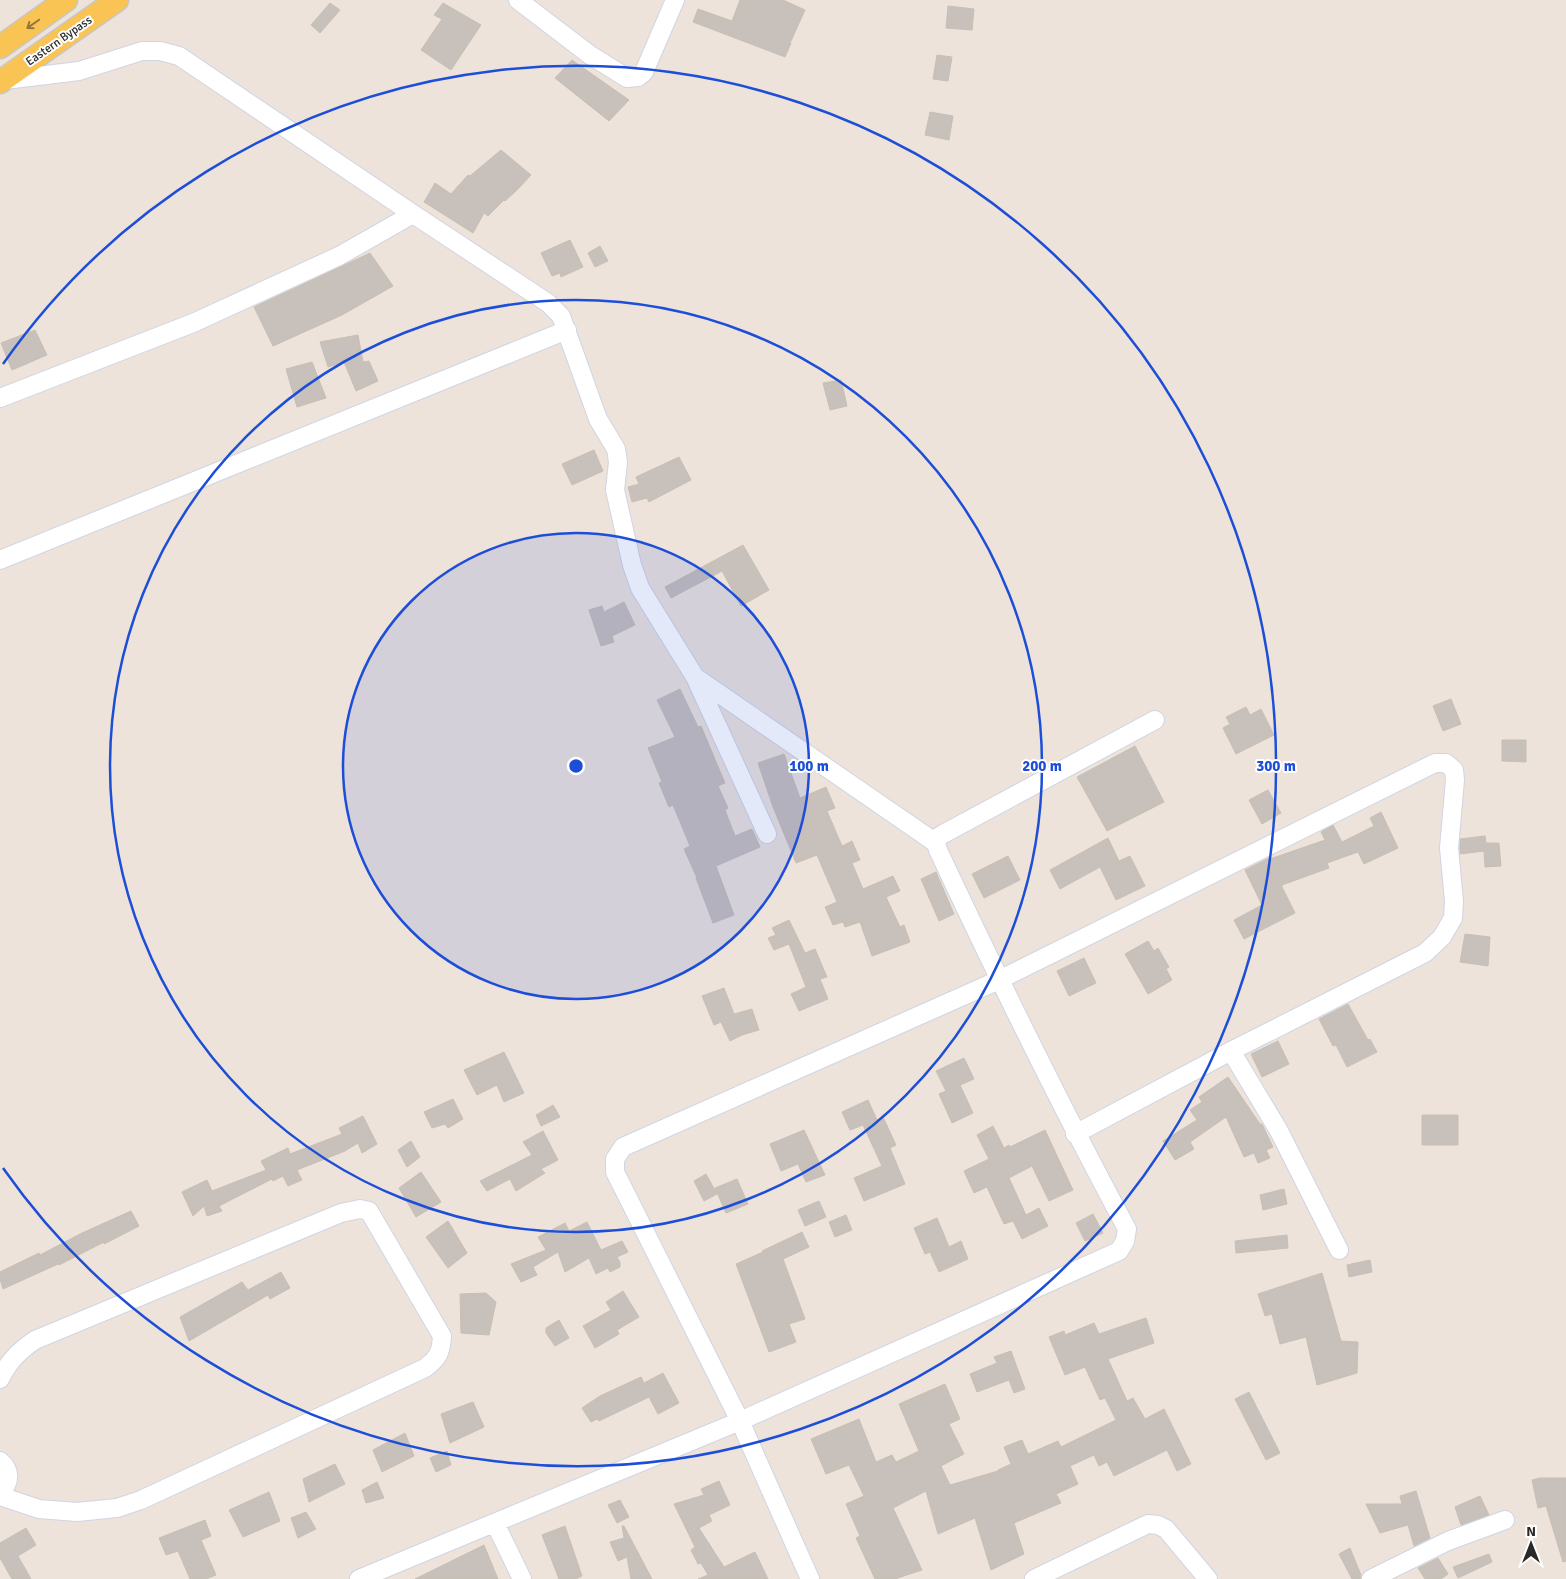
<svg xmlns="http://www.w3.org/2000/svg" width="1566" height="1579" font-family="Signika,sans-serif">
  <rect width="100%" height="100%" fill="#ede3da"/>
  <path fill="#c8c0ba" stroke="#c8bfb4" d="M740 0H783L805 10 790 43H791L785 57 693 22 698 9 732 21Z
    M330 3 340 10 320 33 311 25Z
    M443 3 481 25 451 70 421 50 442 19 434 15Z
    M948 6 974 9 972 30 946 28Z
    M937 55 952 57 948 81 933 79Z
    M572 60 629 100 609 121 555 78Z
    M930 112 953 116 949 140 925 135Z
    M501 150 531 175 516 191 505 201 504 200 488 216 484 213 473 233 424 202 435 183 451 194 468 175 470 176Z
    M570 240 583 267 561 277 560 273 552 276 541 253Z
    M600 246 608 261 595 267 588 253Z
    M370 253 393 286 342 315 273 346 254 307Z
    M35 330 47 355 12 370 1 343Z
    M358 335 363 362 369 361 378 381 356 391 344 362 328 367 320 342Z
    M312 362 326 398 297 407 286 369Z
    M841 380 847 406 830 410 823 383Z
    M594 450 603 471 572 485 562 464Z
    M679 457 691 480 649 502 647 498 632 502 628 487 639 484 636 477Z
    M743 545 769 590 741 606 722 571 671 598 665 587Z
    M624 602 635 625 612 636 614 642 601 646 589 610 602 606 604 612Z
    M680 689 698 727 701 726 725 783 718 786 728 808 725 810 735 836 752 829 760 847 716 866 734 915 713 923 696 878H697L684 849 690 846 673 805 669 807 659 783 662 782 648 748 675 737 657 700Z
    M1451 699 1461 724 1443 731 1433 706Z
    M1246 707 1250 715 1261 709 1274 735 1236 754 1223 728 1230 724 1226 717Z
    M1502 740H1526V762L1502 761Z
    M1135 746 1164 802 1107 831 1077 777Z
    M784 754 800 798 826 787 835 808 827 811 842 846 852 841 860 860 852 863 863 889 893 876 900 891 886 897 900 927 904 925 910 942 872 956 860 922 845 927 843 922 833 925 825 907 837 902 817 855 796 863 773 807 758 763Z
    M1268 790 1281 813 1262 824 1249 800Z
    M1381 812 1398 848 1364 864 1358 852 1327 863 1329 868 1282 885V887L1295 913 1244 939 1234 920 1262 905 1245 870 1269 858 1270 859 1325 840 1321 832 1333 825 1342 842 1374 826 1370 818Z
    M1485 836 1486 843H1499L1501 866 1485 867 1484 851 1460 854V839Z
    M1108 838 1119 861 1130 856 1145 886 1116 900 1100 867 1060 889 1050 870Z
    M1008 856 1020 880 984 898 972 874Z
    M936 872 954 914 939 921 921 879Z
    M789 920 805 953 815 949 827 977 820 979 828 999 799 1011 791 994 806 987 789 944 774 950 768 938 776 935 772 928Z
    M1465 934 1490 937 1488 966 1460 962Z
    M1148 941 1154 951 1158 948 1169 967 1166 969 1172 980 1148 994 1125 954Z
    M1084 958 1096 983 1069 996 1057 971Z
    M724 988 734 1014 752 1009 759 1030 742 1035 730 1041 721 1022 714 1025 702 996Z
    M1348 1004 1368 1040 1370 1039 1377 1052 1347 1067 1336 1045 1333 1046 1319 1019Z
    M1278 1041 1289 1064 1262 1077 1251 1054Z
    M504 1052 524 1093 504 1102 497 1085 477 1095 464 1070Z
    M964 1058 974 1079 960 1085 973 1113 952 1123 939 1094 946 1091 936 1071Z
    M1228 1077 1260 1124H1262L1273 1147 1266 1150 1270 1158 1258 1163 1254 1153 1244 1157 1226 1117 1190 1142 1194 1149 1175 1160 1163 1141 1197 1120 1190 1110 1202 1102 1199 1097Z
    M453 1099 463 1119 448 1128 445 1124 432 1128 424 1112Z
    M868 1100 877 1120 883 1117 896 1145 890 1148 905 1184 864 1201 854 1178 882 1166 863 1125 850 1130 842 1112Z
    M553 1105 560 1117 541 1126 536 1115Z
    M1422 1115H1458V1145H1422Z
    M363 1116 377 1144 362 1153 358 1143 345 1151 297 1170 302 1180 288 1186 283 1176 273 1181 272 1179 219 1206 222 1211 207 1216 204 1206 193 1216 182 1192 207 1180 212 1191 266 1170 261 1161 288 1148 290 1154 342 1134 339 1128Z
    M993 1126 1004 1148 1009 1145 1010 1147 1045 1130 1073 1190 1049 1201 1032 1166 1009 1178 1026 1215 1039 1208 1048 1226 1022 1239 1013 1221 1004 1224 987 1187 974 1193 964 1171 989 1159 977 1135Z
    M804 1130 825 1175 806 1182 798 1164 781 1171 770 1144Z
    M543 1131 558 1160 541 1169 545 1173 516 1191 510 1179 487 1191 480 1181 532 1155 523 1142Z
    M411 1141 420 1157 407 1167 398 1150Z
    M421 1172 441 1202 416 1217 399 1188Z
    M706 1174 717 1194 704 1201 694 1181Z
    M737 1179 748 1204 726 1213 715 1188Z
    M1284 1189 1287 1204 1263 1210 1260 1195Z
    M819 1201 826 1217 805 1226 798 1210Z
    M131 1211 139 1226 104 1244V1242L59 1265 58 1264 3 1289 0 1279V1272L39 1253 40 1255 82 1233Z
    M1093 1214 1103 1233 1085 1241 1076 1223Z
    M846 1215 852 1230 835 1237 829 1222Z
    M937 1218 949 1247 961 1241 968 1259 939 1272 930 1252 925 1254 914 1228Z
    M448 1221 467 1253 448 1268 426 1237Z
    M587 1222 601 1250 622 1241 628 1252 617 1257 620 1262V1267L610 1272 608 1268 596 1274 589 1258 565 1272 558 1252 533 1267 537 1275 521 1282 511 1264 546 1250 538 1237 565 1223 569 1231Z
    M802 1232 809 1247 783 1259 805 1319 789 1324 796 1342 769 1352 736 1264 763 1252 762 1251Z
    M1287 1235 1288 1248 1236 1253 1235 1241Z
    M1370 1260 1372 1272 1349 1277 1347 1265Z
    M281 1272 290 1288 270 1299 268 1295 189 1341 180 1317 242 1282 248 1290Z
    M1322 1273 1341 1341 1358 1342 1357 1373 1317 1385 1306 1337 1280 1344 1272 1314 1265 1316 1258 1294Z
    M623 1291 639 1317 617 1330 619 1334 595 1348 583 1326 611 1310 606 1302Z
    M486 1293 496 1302 489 1335 461 1333 460 1294Z
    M1146 1318 1154 1343 1108 1359 1127 1401 1133 1398 1145 1419 1164 1409 1191 1464 1177 1471 1167 1450 1114 1476 1107 1462 1099 1466 1094 1455 1070 1466 1078 1484 1056 1494 1061 1503 1014 1523 1024 1554 991 1570 975 1518 938 1534 926 1491 893 1508 922 1570 895 1579H875L856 1538 860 1536 846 1504 864 1496 849 1465 826 1474 811 1439 859 1419 876 1462 892 1455 896 1462 919 1451 899 1404 945 1384 960 1419 949 1424 964 1454 941 1466 950 1485 998 1471V1470L1011 1464 1004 1447 1022 1440 1028 1454 1058 1441 1061 1447 1116 1420 1105 1398 1100 1400 1085 1367 1065 1375 1049 1337 1064 1331 1065 1335 1094 1323 1099 1334Z
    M559 1320 569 1338 555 1346 546 1333V1328Z
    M1011 1351 1025 1389 1014 1393 1009 1380 977 1392 970 1374 997 1363 994 1357Z
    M663 1373 679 1403 658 1414 649 1397 599 1421 597 1419 591 1422 582 1408 600 1396 641 1377 644 1383Z
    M1249 1392 1280 1453 1266 1460 1235 1399Z
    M473 1402 484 1427 450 1443 441 1414Z
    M405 1433 414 1456 382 1472 373 1450Z
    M447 1451 451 1465 436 1472 430 1458Z
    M335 1464 345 1484 309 1502 303 1479Z
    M1540 1478H1566V1561L1563 1562 1546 1506 1538 1508 1532 1480Z
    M719 1481 730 1505 709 1515 712 1521 699 1528 724 1567 755 1552 768 1579H698L708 1575 701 1563 698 1564 691 1550 695 1547 674 1504 704 1495 701 1489Z
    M377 1482 384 1498 366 1503 362 1490Z
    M1416 1491 1430 1538 1414 1546 1408 1525 1380 1533 1366 1504H1402L1400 1496Z
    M269 1492 280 1521 243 1537 229 1510Z
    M1480 1496 1489 1515 1461 1525 1455 1507Z
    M620 1500 629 1517 617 1523 608 1505Z
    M306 1512 316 1529 298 1538 291 1518Z
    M205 1520 211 1536 201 1540 216 1575 206 1579H190L178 1551 166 1555 159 1538Z
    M565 1526 582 1576 576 1579H559L542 1535Z
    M622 1526H624L652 1579H631L627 1557 618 1561 610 1542 624 1538Z
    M26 1528 36 1545 18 1556 31 1579H12L0 1558V1543Z
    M484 1545 498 1579H415Z
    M1350 1548 1361 1575 1360 1579H1352L1339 1554Z
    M1489 1554 1492 1562 1458 1578 1453 1567Z
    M1438 1558 1448 1574 1441 1579H1425L1418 1568Z"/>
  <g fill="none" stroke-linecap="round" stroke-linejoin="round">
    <g stroke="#cfd5e3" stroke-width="20">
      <path id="minor" d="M518 0 590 55 627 78 638 77 644 72 675 0
        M5 80 79 71 142 51H160L179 56 413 214 548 303 561 316 598 419 616 449 618 462 615 490 632 565 640 588 695 677 767 834
        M0 398 193 323 339 256 413 214
        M0 560 567 330
        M936 843 938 837 945 833 1155 720
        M1231 1051 1279 1131 1339 1250
        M0 1379C9 1361 18 1352 35 1340L341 1213 360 1209 369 1211 442 1336C441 1353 438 1358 425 1368L141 1500 117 1508 77 1512 39 1509 0 1496
        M0 1461C11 1470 11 1483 0 1492
        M495 1523 522 1579
        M359 1579 740 1421 1119 1251 1125 1241 1127 1229C1060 1105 998 978 938 850L936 843 695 677
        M810 1579 740 1421 615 1172V1159L623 1147 999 980 1435 763H1446L1454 770 1455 780 1449 848 1454 901 1453 918 1442 937 1425 953 1231 1051 1075 1134
        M1034 1579 1148 1524 1158 1525 1166 1529 1208 1579
        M1371 1579 1448 1541 1505 1520"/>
    </g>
    <g stroke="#c7c7c7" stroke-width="25">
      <path id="major" d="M0 47 66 0
        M0 82 117 0"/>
    </g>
    <use href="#minor" stroke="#fff" stroke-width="18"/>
    <use href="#major" stroke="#f9c453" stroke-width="22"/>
  </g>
  <defs><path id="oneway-shaft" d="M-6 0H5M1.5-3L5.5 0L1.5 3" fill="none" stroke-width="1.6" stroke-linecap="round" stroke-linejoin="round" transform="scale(1.25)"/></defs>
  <use stroke="#91763e" href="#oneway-shaft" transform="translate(33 24) rotate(145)"/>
  <circle cx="576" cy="766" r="233" fill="#1d4ed8" fill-opacity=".12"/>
  <g fill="none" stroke="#1d4ed8" stroke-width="2.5">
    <circle cx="576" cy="766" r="233"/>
    <circle cx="576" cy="766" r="466"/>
    <path d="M3 364A700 700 0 1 1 3 1168"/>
  </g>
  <g text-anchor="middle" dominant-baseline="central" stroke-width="4" stroke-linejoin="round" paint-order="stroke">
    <g font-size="12" fill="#292929" stroke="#fff">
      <text transform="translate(59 41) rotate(-35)">Eastern Bypass</text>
    </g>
  </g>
  <circle cx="576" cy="766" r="8" fill="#1d4ed8" stroke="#fff" stroke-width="2.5"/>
  <g font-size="15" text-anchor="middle" font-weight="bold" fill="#1d4ed8" stroke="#fff" stroke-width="4" stroke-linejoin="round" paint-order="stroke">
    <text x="809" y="771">100 m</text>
    <text x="1042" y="771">200 m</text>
    <text x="1276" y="771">300 m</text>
  </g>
  <g transform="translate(1531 1544)" stroke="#ffffff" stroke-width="4" paint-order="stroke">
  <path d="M0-4L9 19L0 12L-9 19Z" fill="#292929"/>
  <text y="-8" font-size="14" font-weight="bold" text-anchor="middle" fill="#292929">N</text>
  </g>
</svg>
